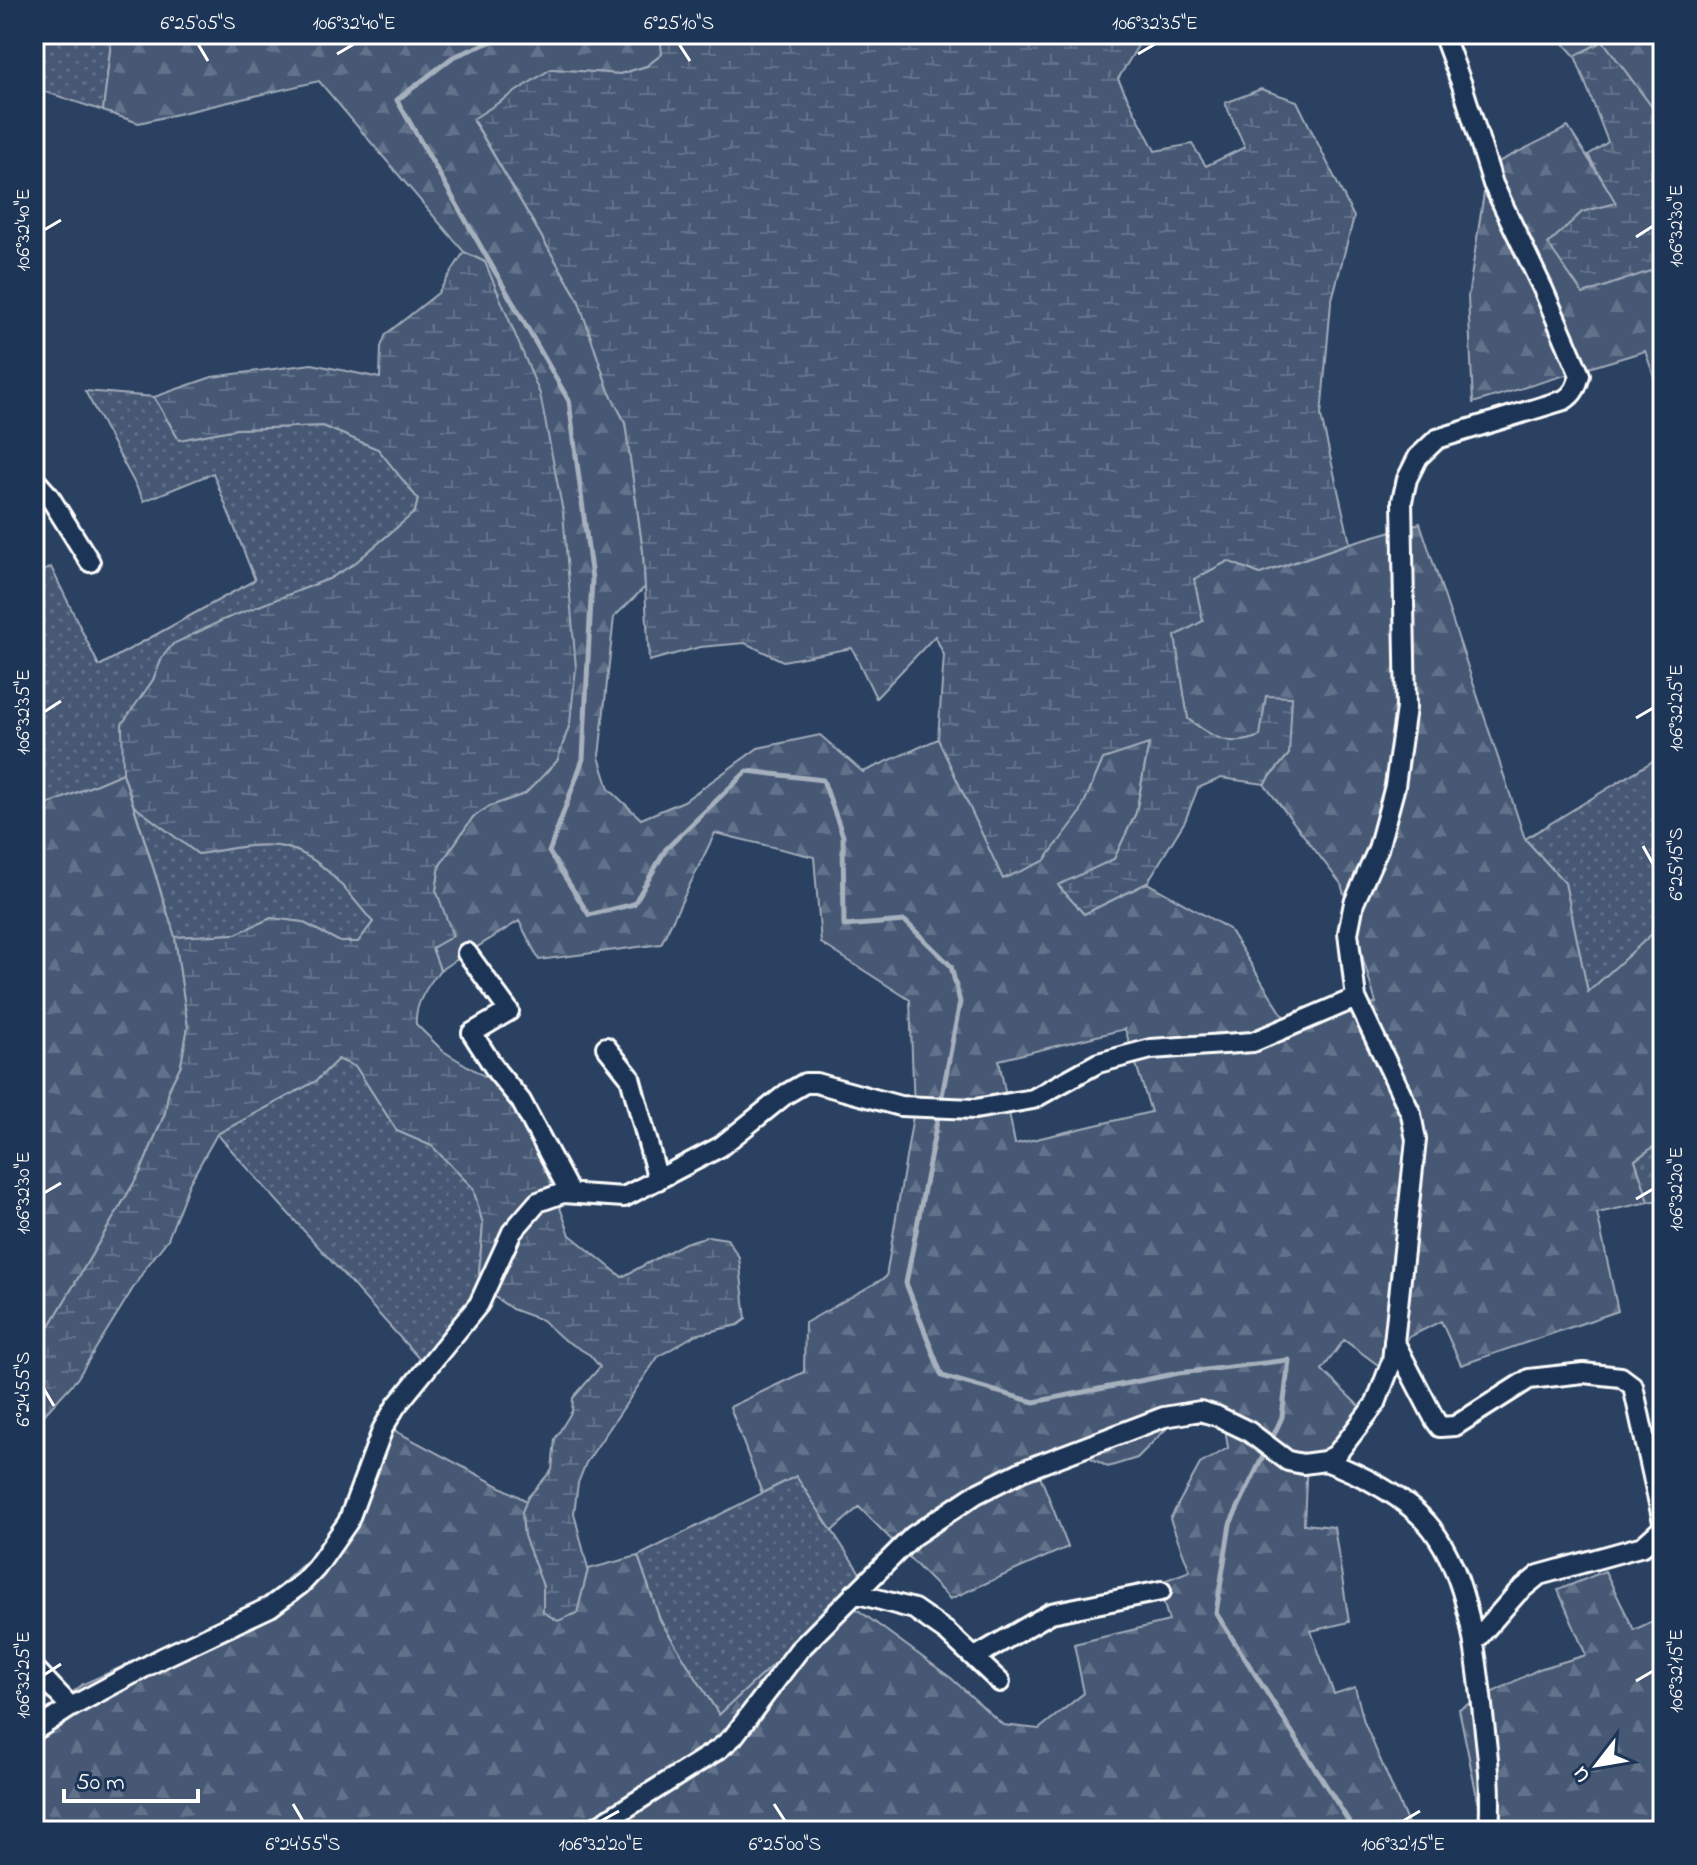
<svg xmlns="http://www.w3.org/2000/svg" width="1697" height="1865" font-family="'Indie Flower',sans-serif">
  <defs>
    <pattern id="grass-dots" width="8" height="8" patternUnits="userSpaceOnUse" patternTransform="scale(2)"><rect width="8" height="8" fill="#465975"/><path d="M2 2h.1M6 6h.1" fill="none" stroke="#62728a" stroke-width="1.8" stroke-linecap="round"/></pattern>
    <pattern id="forest-firs" width="22" height="20" patternUnits="userSpaceOnUse" patternTransform="scale(2)"><rect width="22" height="20" fill="#465975"/><path d="M5 1l3.5 6h-7zM16 11l3.5 6h-7z" fill="#62728a"/></pattern>
    <pattern id="wetland-marsh" width="20" height="14" patternUnits="userSpaceOnUse" patternTransform="scale(2)"><rect width="20" height="14" fill="#465975"/><path d="M1 5h8M5 5V1M11 12h8M15 12V8" fill="none" stroke="#62728a"/></pattern>
  </defs>
  <rect width="100%" height="100%" fill="#2a4161"/>
  <filter id="ink" filterUnits="userSpaceOnUse"><feTurbulence type="fractalNoise" baseFrequency=".0125" numOctaves="2"/><feDisplacementMap in="SourceGraphic" scale="16" xChannelSelector="R" yChannelSelector="G"/><feConvolveMatrix kernelMatrix="1 2 1 2 8 2 1 2 1" color-interpolation-filters="sRGB"/></filter>
  <g filter="url(#ink)">
    <path fill="url(#grass-dots)" stroke="#a2acba" stroke-width="2" d="M34 34H112L103 111 34 88Z
      M85 391 154 397 179 440 236 429 323 426 378 449 418 499 415 512 354 564 329 579 223 620 163 656 153 680 123 724V773L40 808 34 794V576L51 567 99 666 255 580 213 473 144 501Z
      M1663 664V924L1588 993 1565 883 1525 839 1661 756 1652 670Z
      M134 806 198 854C224 850 253 843 278 846 321 852 347 892 373 922L358 942H340L302 922 271 918 236 934 175 937Z
      M338 1059 356 1067 397 1131 432 1146 473 1188 483 1224 479 1273 485 1290 422 1362 217 1134 316 1081Z
      M1663 1140V1199L1649 1202 1635 1160Z
      M796 1476 864 1579 719 1715 660 1620 638 1556Z"/>
    <path fill="url(#forest-firs)" stroke="#a2acba" stroke-width="2" fill-rule="evenodd" d="M112 34H660L663 54 647 66 620 74 551 69 473 120 578 299 609 391 625 422 643 551 645 587 614 617 599 757 609 789 641 819 684 801 758 748 820 735 863 772 938 739 1003 878 1079 814 1103 759 1149 743 1136 813 1114 859 1059 886 1084 914 1147 883 1229 929 1289 1025 1376 1003 1341 884 1264 784 1289 754 1260 736C1229 749 1213 738 1188 719L1174 636 1194 579 1228 561 1260 574 1350 543 1420 523 1525 839 1565 883 1588 992 1663 924V1140L1635 1160 1649 1202 1597 1213 1618 1311 1461 1365 1441 1321 1409 1337 1389 1373 1344 1340 1322 1370 1369 1416 1347 1448 1307 1459 1304 1524 1334 1527 1349 1622 1311 1631 1334 1694 1355 1687 1364 1722 1411 1831H34V1723L83 1684 257 1607 327 1542 390 1428 527 1501C513 1533 537 1556 543 1587 544 1595 543 1604 543 1612H577L588 1569 638 1556 660 1620 719 1715 843 1599 951 1678 1003 1725 1039 1729 1084 1693 1074 1644 1169 1621 1158 1583 1190 1571 1170 1519 1200 1464 1228 1448 1223 1413 1188 1407 1137 1458 1108 1467 1066 1445 1032 1455 1068 1547 950 1599 859 1507 832 1531 796 1476 762 1493 730 1407 804 1372 805 1323 886 1277 914 1110 910 1000 821 943 814 857 715 833 661 944 539 960 519 921 440 970 432 948 452 936 436 890 440 865 473 817 490 806 525 794 557 761 570 723 485 262 464 252 319 81 139 123 103 111ZM1125 1029 1151 1112 1015 1144 999 1060Z
      M1555 34H1663V122L1603 41 1575 56Z
      M1568 127 1617 203 1663 232V402L1645 351 1473 403 1468 297 1488 167Z
      M123 773 175 937 188 1027 181 1065 169 1089 165 1113 141 1171 34 1353V794L40 808Z
      M1605 1571 1634 1630 1663 1616V1831H1484L1459 1709 1539 1669 1586 1655 1558 1590Z"/>
    <path fill="url(#wetland-marsh)" stroke="#a2acba" stroke-width="2" d="M660 34H1145L1118 79 1155 151 1192 144 1206 166 1245 147 1225 103 1261 89 1297 101 1354 217 1331 303 1321 416 1350 543 1260 574 1228 561 1194 579 1203 621 1175 636 1188 719C1212 737 1230 749 1260 736L1266 696 1292 697 1289 754 1264 784 1221 778 1198 788 1185 821 1147 883 1084 914 1058 885 1114 859 1136 813 1149 744 1103 759 1079 815 1044 861 1003 879 938 739 944 655 935 636 876 698 852 648 783 661 745 643 700 647 649 661 643 551 625 422 609 391 578 299 473 119 551 69 620 74 647 66 662 54Z
      M1603 41 1663 122V232H1659L1653 270 1583 294 1548 244 1582 212 1616 203 1588 155 1608 142 1575 56Z
      M464 252 485 262 540 394 563 512 576 668 570 723 557 761 525 794 490 806 473 817 440 865 436 890 453 936 432 948 440 970C428 985 414 1004 416 1024L443 1051 497 1084 510 1097 544 1164 570 1235 622 1277 685 1243 708 1236 727 1239 739 1257 746 1319 738 1325 695 1335 658 1357 586 1463 578 1483 574 1513 588 1569 577 1613 558 1621 543 1612V1586L524 1536 522 1512 528 1497 552 1470 555 1439 572 1411 573 1398 600 1367 590 1355 563 1339 542 1320 512 1309 485 1290 479 1273 483 1224 473 1188 432 1146 397 1131 356 1067 338 1059 316 1081 217 1134 189 1184 168 1239 145 1269 77 1379 42 1417 34 1440V1353L141 1171 165 1113 169 1089 181 1065 188 1027 175 937 236 934 271 918 302 922 340 942H358L373 922C347 892 321 852 278 846 253 843 224 850 198 854L134 806 123 773 122 724 153 680 163 656 173 644 223 620 329 579 354 564 415 512 418 499 378 449 323 426 236 429 179 440 154 397 212 377 312 364 380 378 381 347 386 334 438 293Z"/>
    <g fill="none" stroke-linecap="round" stroke-linejoin="round">
      <path stroke="#a7b1be" stroke-width="5" d="M510 34 453 57 397 100 569 401 592 579 583 759 549 852 589 915 634 904 666 849 747 771 823 780 843 836 844 926 905 921 951 966 960 1002 906 1283 942 1376 1034 1402 1179 1373 1289 1360 1282 1417 1271 1441
        M1266 1450 1230 1524 1216 1613 1355 1831"/>
      <g stroke="#fff" stroke-width="24">
        <path id="minor" d="M34 479 49 496 90 562
          M467 953 509 1011 472 1033 497 1072 521 1101 570 1193
          M606 1047 630 1077 658 1180
          M1394 1341 1435 1420 1440 1427 1455 1426 1529 1379 1583 1373 1621 1377 1633 1386 1663 1522
          M1325 1461C1361 1474 1408 1498 1432 1529 1469 1578 1477 1656 1483 1715 1488 1756 1492 1790 1489 1831
          M855 1593 914 1609 947 1632 1000 1682
          M1475 1641 1517 1593 1539 1575 1643 1546 1663 1528
          M975 1657 1051 1613 1161 1591
          M34 1668 71 1707
          M34 1731 71 1707 162 1658 270 1607 301 1584 316 1568 348 1522 383 1428 396 1406 479 1304 512 1232 538 1202 563 1193 624 1197 720 1147 786 1094 805 1083H816L900 1106 975 1109 1033 1099 1098 1063 1151 1049 1253 1042 1356 998
          M590 1831 719 1749 733 1737 799 1650 913 1536 976 1494 1022 1471 1164 1417 1200 1411 1217 1416 1248 1431 1288 1461 1303 1464 1325 1461 1336 1455 1376 1403 1392 1361 1416 1140 1411 1114 1356 998 1348 933 1354 903 1378 849 1395 786 1406 708 1402 501 1407 479 1418 457 1437 439 1564 400C1574 394 1577 386 1580 375L1543 289 1493 184 1462 85 1443 34"/>
      </g>
      <use href="#minor" stroke="#1d3557" stroke-width="18"/>
    </g>
  </g>
  <path fill="none" stroke="#fff" stroke-width="3" d="M198 44 208 61M679 44 690 61M337 54 354 44M1138 54 1155 44M44 230 61 220M1636 237 1653 226M44 712 61 701M1636 718 1653 708M1643 846 1653 864M44 1193 61 1183M1636 1199 1653 1189M44 1389 54 1406M44 1675 61 1664M1636 1681 1653 1671M293 1804 303 1821M774 1804 785 1821M601 1821 619 1811M1403 1821 1420 1811"/>
  <rect width="1697" height="1865" fill="none" stroke="#1d3557" stroke-width="88"/>
  <g transform="translate(1597 1765) rotate(239)" stroke="#1d3557" stroke-width="6" paint-order="stroke">
  <path d="M0-6L14 30L0 20L-14 30Z" fill="#ffffff"/>
  <text y="-12" font-size="22" font-weight="bold" text-anchor="middle" fill="#ffffff">U</text>
  </g>
  <path d="M64 1789v12h134v-12" fill="none" stroke="#ffffff" stroke-width="4"/>
  <text x="76" y="1789" font-size="24" fill="#ffffff" stroke="#1d3557" stroke-width="6" paint-order="stroke">50 m</text>
  <rect x="44" y="44" width="1609" height="1777" fill="none" stroke="#fff" stroke-width="3"/>
  <g font-size="20" text-anchor="middle" fill="#fff">
    <text x="198" y="29">6°25'05"S</text>
    <text x="354" y="29">106°32'40"E</text>
    <text x="679" y="29">6°25'10"S</text>
    <text x="1155" y="29">106°32'35"E</text>
    <text transform="translate(1675 226) rotate(-90)" y="7">106°32'30"E</text>
    <text transform="translate(22 230) rotate(-90)" y="7">106°32'40"E</text>
    <text transform="translate(1675 708) rotate(-90)" y="7">106°32'25"E</text>
    <text transform="translate(22 712) rotate(-90)" y="7">106°32'35"E</text>
    <text transform="translate(1675 864) rotate(-90)" y="7">6°25'15"S</text>
    <text transform="translate(1675 1189) rotate(-90)" y="7">106°32'20"E</text>
    <text transform="translate(22 1193) rotate(-90)" y="7">106°32'30"E</text>
    <text transform="translate(22 1389) rotate(-90)" y="7">6°24'55"S</text>
    <text transform="translate(1675 1671) rotate(-90)" y="7">106°32'15"E</text>
    <text transform="translate(22 1675) rotate(-90)" y="7">106°32'25"E</text>
    <text x="303" y="1850">6°24'55"S</text>
    <text x="601" y="1850">106°32'20"E</text>
    <text x="785" y="1850">6°25'00"S</text>
    <text x="1403" y="1850">106°32'15"E</text>
  </g>
</svg>
